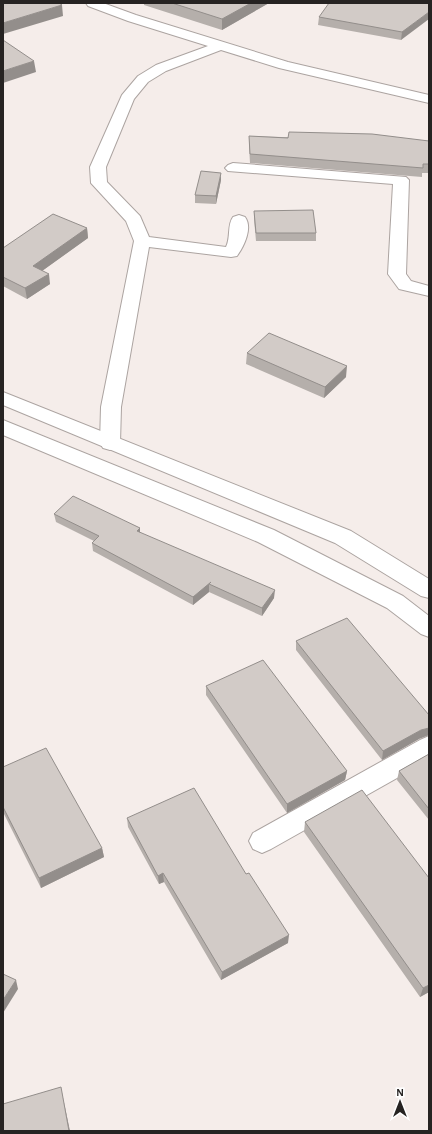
<svg xmlns="http://www.w3.org/2000/svg" width="432" height="1134" font-family="'Alegreya Sans',sans-serif">
  <rect width="100%" height="100%" fill="#f5edea"/>
  <g fill="none" stroke-linecap="round" stroke-linejoin="round">
    <g stroke="#aca4a1" stroke-width="2">
      <path id="street" d="M86 3H103L136 15 288 62 429 95V103L279 68 221 50 166 71 148 82 134 99 106 167 107 182 140 216 149 237 226 247C231 237 227 225 233 217L239 215 245 217C253 228 244 246 237 256L231 257 149 247 121 407 120 443 117 448 110 450 103 448 100 443 101 407 134 241 126 221 91 183 90 167 122 95 138 76 156 65 208 46 128 21 88 6Z
        M233 163 406 177 409 180 406 274 411 281 429 286V296L399 289 388 274 393 184 228 171 225 168 228 165Z
        M429 736V760L271 849 262 853 253 849 249 841 253 833 420 740Z"/>
    </g>
    <g stroke="#aca4a1" stroke-width="2">
      <path id="secondary" d="M3 392 351 531 429 579V598L421 596 335 543 3 405Z
        M3 420 274 530 403 596 429 616V637L421 634 387 608 258 542 3 435Z"/>
    </g>
    <use href="#street" fill="#fff" fill-rule="evenodd"/>
    <use href="#secondary" fill="#fff" fill-rule="evenodd"/>
  </g>
  <path fill="#b5afab" d="M144 3H269L222 30 144 5Z
    M429 3 401 40 318 25 319 17Z
    M249 136 429 141V173H422V177L250 163 249 146Z
    M221 180 216 204 195 203V195Z
    M254 211 316 233V241H256L254 219Z
    M87 228 88 238 42 271 50 284 27 299 3 286V248Z
    M247 353 346 377 324 398 246 364Z
    M54 514 140 528V533L274 598 262 616 209 592 193 605 93 551 92 543 94 541 56 522Z
    M296 641 419 739 382 760 296 650Z
    M206 686 347 771 345 780 287 813 206 695Z
    M429 754V820L397 780 399 771Z
    M3 767 102 848 104 857 41 888 3 812Z
    M127 818 288 943 221 980 164 882 159 884 128 827Z
    M305 822 429 878V992L420 997 304 832Z"/>
  <path fill="#938e8b" d="M251 3H269L222 30V19Z
    M62 5 63 16 3 34V23Z
    M429 12V19L401 40 402 32Z
    M34 61 36 72 3 83V71Z
    M221 173V180L216 204V196Z
    M87 228 88 238 35 276 33 266Z
    M49 274 50 284 27 299 25 288Z
    M347 366 346 377 324 398 325 387Z
    M140 528V536L137 531Z
    M211 582 209 584V592L193 605V597Z
    M275 590 274 598 262 616V608Z
    M429 728V735L419 739 382 760 383 751 421 730Z
    M347 771 345 780 287 813V804Z
    M102 848 104 857 41 888 39 878Z
    M163 873 164 882 159 884 158 876Z
    M289 935 288 943 221 980 222 972Z
    M16 980 18 989 3 1013V1000Z
    M429 985V992L420 997 423 988Z
    M61 1087 62 1093 70 1131H69Z"/>
  <path fill="#d2cbc7" stroke="#938e8b" d="M3 3H59L62 5 3 23Z
    M172 3H251L222 19Z
    M329 3H429V12L402 32 319 17Z
    M3 40 34 61 3 71Z
    M289 132 372 134 429 141V164H423V168L250 154 249 136 288 138Z
    M201 171 221 173 216 196 195 195Z
    M313 210 316 233H256L254 211Z
    M53 214 87 228 33 266 49 274 25 288 3 277V248Z
    M269 333 347 366 325 387 247 353Z
    M73 496 140 528 137 531 275 590 262 608 209 584 211 582 193 597 92 543 99 536 54 514Z
    M347 618 429 715V728L421 730 383 751 296 641Z
    M263 660 347 771 287 804 206 686Z
    M46 748 102 848 39 878 3 807V767Z
    M429 754V809L399 771Z
    M194 788 246 874 249 873 289 935 222 972 163 873 158 876 127 818Z
    M362 790 429 878V985L423 988 305 822Z
    M3 974 16 980 3 1000Z
    M61 1087 69 1131H3V1104Z"/>
  <rect width="432" height="1134" fill="none" stroke="#262322" stroke-width="8"/>
  <g transform="translate(400 1102)" stroke="#ffffff" stroke-width="3" paint-order="stroke">
  <path d="M0-3L7 15L0 10L-7 15Z" fill="#262322"/>
  <text y="-6" font-size="11" font-weight="bold" text-anchor="middle" fill="#262322">N</text>
  </g>
</svg>
